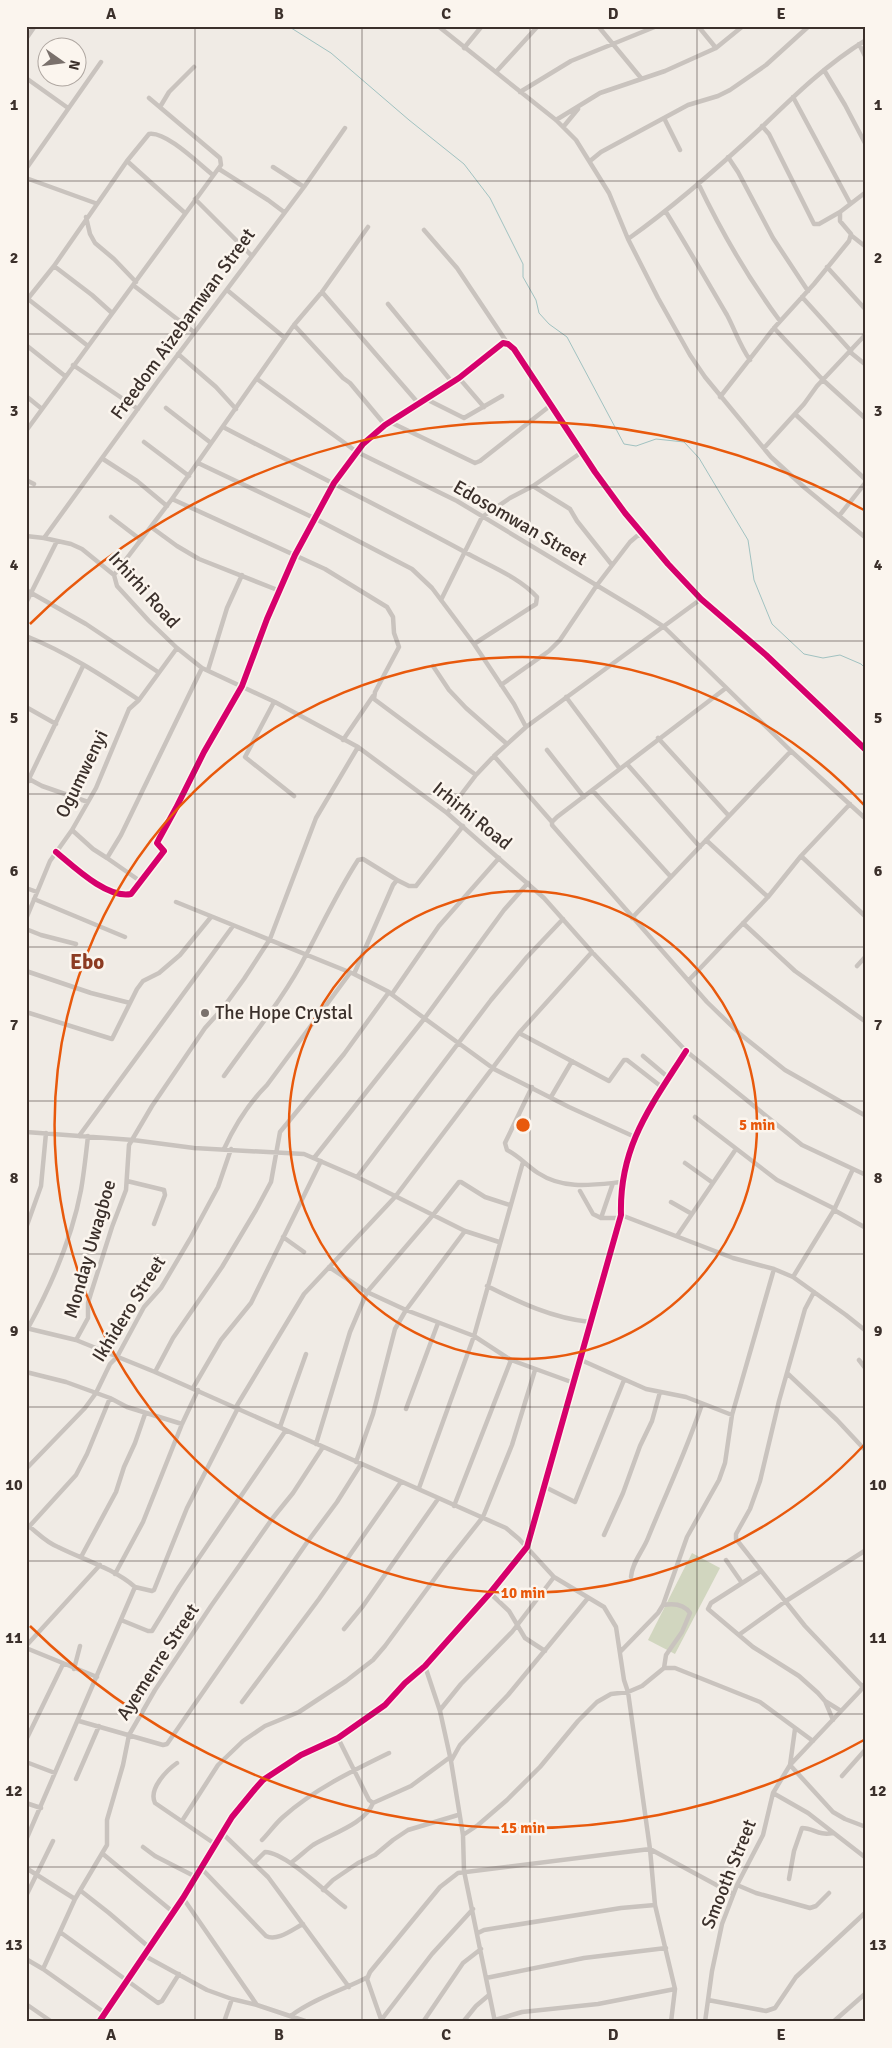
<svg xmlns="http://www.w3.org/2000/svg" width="892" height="2048" font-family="Signika,sans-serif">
  <rect width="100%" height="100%" fill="#f0ebe5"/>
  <path fill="#d1d6bf" d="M692 1553 720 1568 675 1654 648 1640Z"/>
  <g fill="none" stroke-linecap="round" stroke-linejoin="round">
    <path stroke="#a1c2c1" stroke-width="1" d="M288 26 331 53 409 120 464 164 490 198 523 264V277L536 300 539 313 549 324 567 337 624 444 636 446 656 439 684 442 699 458 748 540 754 580 772 624 804 654 823 658 840 655 861 664 866 669"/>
    <path stroke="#c9c3be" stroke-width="4.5" d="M438 26 556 120 576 140 609 193 628 239 658 298 690 355 705 377 771 457 805 488 866 538
      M598 26 641 78
      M698 26 716 48
      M26 39 35 26
      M859 44 866 58
      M464 48 482 26
      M824 70 845 105 866 145
      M496 72 538 26
      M26 78 68 108
      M520 92 571 61 657 26
      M793 97 850 203
      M160 107 169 92 194 67
      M664 118 680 150
      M556 120 600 93 665 71 716 48 743 26
      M564 126 578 109
      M762 126 769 134 814 224H819L840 212
      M728 157 738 172 773 238 808 291
      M127 161 185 213
      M590 161 601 152 688 105 718 96 730 90 766 65 809 26
      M273 167 304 187
      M26 169 101 62
      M219 169 268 200 284 212
      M26 178 95 203
      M698 183C721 231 748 278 780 321
      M195 199 252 256
      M666 212C687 246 707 281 727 315 735 330 740 346 750 360
      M86 217 90 234 95 243 114 259 136 282
      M424 230 457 268 508 344
      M852 236 866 247
      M628 239C676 205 720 166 763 126 796 94 827 64 866 40
      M54 266 92 295 112 313
      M827 267 866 310
      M133 285 194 332
      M227 290 285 338
      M322 292 419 404
      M802 297 851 351
      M28 299 88 346
      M26 301 54 266 127 161 149 134C166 131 199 164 213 175
      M388 304 452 382
      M294 325 343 378 350 383 385 425
      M774 328 823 380 866 419
      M26 345 65 376
      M850 352 866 365
      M178 354 216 387 236 409
      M73 365 138 409
      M459 378 484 407
      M257 379 357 452 457 501 641 612 664 627 791 751 866 819
      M26 396 42 409
      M720 397 774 328 814 284 849 241 851 234 840 221V212L866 192
      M426 399 464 418 502 396
      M166 408 211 443
      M795 414 866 480
      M390 422 475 463 480 461 551 405
      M223 427C303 469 384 508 463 551 487 565 518 576 537 597L536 604 474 644
      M26 431 221 165 220 158 149 98
      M144 442 189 476
      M764 448 804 404 817 386 866 334
      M103 459 137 481 167 506
      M198 463 314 518 412 569 432 588 474 644 514 704 526 727
      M26 480 34 484
      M533 486 570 509 577 521 612 565
      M172 499 325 569 387 607 393 617 394 633 399 647 375 692 374 699 476 775
      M839 516 866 482
      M111 517 141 540
      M151 527 177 546 199 559 280 591
      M26 536 44 538 71 544 82 549 114 575 117 586 149 621 177 648 202 668 275 702 358 747 447 813 544 898 592 952 686 1051 802 1145 866 1175
      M44 538 158 381 304 187 345 128
      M114 575 172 499 294 325 322 292 368 227
      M597 585 630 542 637 536 644 535
      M26 590 86 624 158 672
      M441 600 482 517 510 498 533 486 582 452
      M26 603 57 541
      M26 636C66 652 103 676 139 700
      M433 666 449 690 466 708 507 744
      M208 670 227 608 242 575
      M501 685 549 651 560 640 597 585
      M726 688 557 817 552 822V825L707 1002 740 1034 785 1070 866 1116
      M566 697 620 769
      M274 702 245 757 294 796
      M26 707 56 724
      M658 738 729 816
      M343 740 373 696
      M547 750 584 797
      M494 756 552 822
      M627 764 700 847
      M29 779 42 786 88 802
      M26 785 83 666
      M593 791 671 877
      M447 813 476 775 494 756 526 727 701 599
      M72 830 93 849 107 858 121 835 202 668
      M56 852C73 866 107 899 131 894L164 851 157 843 159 839 176 808 204 752 242 686 267 619 295 555 334 483 363 444 385 425 459 378 503 343 508 344 514 349 595 472 625 513 668 564 701 599 766 655 866 750
      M801 856 866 917
      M107 858 140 881
      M26 888 37 892
      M768 897 801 856 850 804
      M34 899 125 937
      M176 902 354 974 387 991 494 1069 569 1107 635 1137
      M632 918 791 751
      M26 919 50 861 72 830 96 788 129 709 139 700 177 648
      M743 923 795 971 866 1022
      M26 929 41 935 76 944
      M857 966 866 956
      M26 971 91 993 130 1003
      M354 974 393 885 397 880 409 886H416L463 826
      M689 980 768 897 706 840
      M392 994 439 926 499 858
      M26 1012 112 1039 137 989 143 981 159 973 180 955 211 917
      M519 1033 609 1081 624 1060H627L663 1088
      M643 1056 669 1078
      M224 1076C252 1036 284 998 306 955 323 923 338 891 358 860L363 859 397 880
      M532 1087 505 1143 507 1150C519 1156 526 1165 538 1173 564 1190 592 1185 622 1182
      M551 1097 572 1061
      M695 1117 777 1180 835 1209
      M26 1132 133 1140 194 1148 304 1154 357 1177 465 1231 499 1242
      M79 1136 233 926
      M224 1149C235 1125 248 1104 267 1085L350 973
      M314 1158 424 1019 504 910 528 883
      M685 1163 713 1183
      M357 1177 491 1000 527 957 563 919
      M127 1181 164 1190 165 1195 154 1224
      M580 1191 593 1214 601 1218H620
      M671 1202 692 1214
      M834 1210 866 1228
      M621 1215 733 1258 774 1269 793 1277 846 1315 866 1331
      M601 1218 613 1183
      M26 1228 41 1186 46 1133
      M677 1236 736 1149
      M283 1237 304 1252
      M329 1267 367 1292 406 1310 474 1336 511 1360 574 1383
      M793 1277 834 1210 853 1169
      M487 1286C521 1303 552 1318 590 1322
      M814 1292 805 1309 779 1401 760 1481 750 1509 736 1534V1539L805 1626 862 1686
      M26 1328 76 1340 155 1372 506 1528 519 1539 554 1577 604 1607 616 1627 624 1680 628 1692 650 1849 655 1905 675 1989 671 2022
      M28 1328C51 1286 72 1238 81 1190 84 1173 86 1154 88 1136
      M76 1340 88 1318V1303L91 1293 112 1227 126 1190 129 1145 152 1106 205 1028 223 1008 244 979 270 939 316 818 358 747
      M581 1360 646 1389 686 1397 732 1415 774 1269
      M859 1360 866 1369
      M26 1372 66 1382 110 1398 127 1407 182 1424
      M155 1372 173 1338 222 1267 256 1210 271 1182 280 1132 344 1054 389 992
      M787 1373 837 1420 866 1451
      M193 1388 221 1340 251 1303 321 1161
      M236 1407 304 1294 395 1197 519 1033 592 952
      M406 1409 438 1323
      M280 1427 306 1354
      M316 1444 350 1332 367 1292 433 1215 459 1182H461L485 1197 510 1205
      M356 1462 373 1414 395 1329 406 1310 465 1231
      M26 1469 85 1408 96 1393 110 1364 117 1357 144 1307 161 1288 190 1239 218 1187 231 1149
      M543 1486 575 1502 624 1380
      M419 1488 474 1336 523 1162
      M454 1506 511 1360
      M26 1524C37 1532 45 1542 58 1547 84 1560 113 1568 135 1587L26 1840
      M26 1530 76 1475 87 1454 110 1398
      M604 1535 623 1493 640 1446 652 1421 660 1392
      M81 1557 116 1492 124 1467 135 1443 145 1414
      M726 1560 742 1583
      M761 1571 711 1603 708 1609 753 1647 799 1676 818 1693 825 1701 833 1720
      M115 1574 143 1522 182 1424 198 1390
      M631 1577C632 1562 643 1551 648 1538 666 1493 687 1450 702 1404
      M135 1587 152 1591 154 1590 187 1508 238 1408
      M490 1593 509 1611 525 1638 545 1651
      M663 1605C674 1603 684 1604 690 1613L682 1632 666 1655 664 1668
      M121 1620 148 1631H152L179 1587 286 1430
      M344 1629 363 1606 438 1499
      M740 1634 786 1601 866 1550
      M26 1646 100 1565
      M26 1648 97 1677
      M620 1652 658 1613 663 1605 687 1537 719 1480 725 1463 732 1415
      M425 1666 440 1711 451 1761 463 1835 464 1871 495 2022
      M74 1669 80 1646
      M825 1701 841 1711
      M242 1702 319 1599 401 1482
      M440 1710 461 1684 512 1632 554 1577
      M79 1721 163 1745 167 1744 308 1541 337 1502 361 1464
      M795 1729 790 1765 833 1812 845 1819 866 1827
      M338 1738 369 1800 373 1803 411 1786 449 1758
      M26 1740 63 1664
      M451 1761 460 1745 508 1695 588 1598
      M26 1762 55 1773
      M177 1763C167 1770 148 1789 155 1803L215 1844
      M842 1776 866 1749
      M76 1779 99 1726
      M773 1793 808 1813 866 1858
      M26 1803 41 1808
      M182 1821 218 1765 243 1741 265 1726 299 1712 346 1681 373 1660 385 1646 444 1566 483 1517 512 1445 535 1370
      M222 1833 268 1877 349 1987
      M463 1835 478 1825 507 1800 540 1767 578 1721 597 1702 611 1694 628 1692 642 1686 664 1668H675L760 1702 813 1741
      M262 1840C269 1833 275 1824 283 1817 313 1790 352 1771 389 1753
      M143 1847 155 1856 196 1877
      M103 1854 173 1912
      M292 1862C299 1857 306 1850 313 1845 331 1834 365 1824 373 1803
      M254 1863 265 1852C287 1853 326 1893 345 1907
      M26 1868 75 1899
      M201 1868 266 1936C277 1942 293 1929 303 1924
      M789 1879 794 1851 802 1828C814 1828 818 1836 833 1833
      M737 1885 756 1893 810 1908 816 1906 829 1893
      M323 1890 333 1880 358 1863 375 1855 393 1840 408 1830 458 1815
      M81 1891 109 1913 150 1948
      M26 1896 53 1841
      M183 1898 257 2005 308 2022
      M60 1932 158 2003 162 2001 179 1974
      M478 1933 484 1930 621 1908 655 1905
      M145 1956 207 1990 232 1999 257 2005
      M26 1959 43 1969 105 2013
      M43 1969 75 1899 107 1845V1820L123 1765 129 1735 155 1690 211 1606 272 1519 293 1493 323 1447
      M486 1978 584 1958 666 1948
      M708 2000 766 2011 775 2008 796 1977 866 1912
      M26 2004 52 2022
      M292 2015C315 1998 343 1990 368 1977
      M382 2019 432 1954 473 1909
      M495 2020 522 2012 598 2004 675 1989
      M99 2022 183 1898 232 1817 255 1789 263 1780 301 1755 338 1738 385 1705 405 1683 425 1666 490 1593 527 1547 621 1215C619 1146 651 1106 686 1051
      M224 2022 232 1999
      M382 2022 367 1979 370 1972 440 1887 458 1873 650 1849 733 1894
      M423 2022 463 1963 481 1949
      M463 2022 476 2006 489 1995
      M705 2022 712 1971 722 1924 737 1885 763 1835 773 1793 790 1765 860 1691 866 1682
      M833 2022 866 1993"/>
    <g stroke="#fbf5ee" stroke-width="9">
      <path id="cycleway" d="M56 852C73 866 107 899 131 894L164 851 157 843 159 839 176 808 204 752 242 686 267 619 295 555 334 483 363 444 385 425 459 378 503 343 508 344 514 349 595 472 625 513 668 564 701 599 766 655 866 750
        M99 2022 183 1898 232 1817 255 1789 263 1780 301 1755 338 1738 385 1705 405 1683 425 1666 490 1593 527 1547 621 1215C619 1146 651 1106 686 1051"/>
    </g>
    <use href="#cycleway" stroke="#d6006c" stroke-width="6"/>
  </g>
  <path fill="none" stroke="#3b302b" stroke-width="1" stroke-opacity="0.55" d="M195 26V2022M362 26V2022M530 26V2022M697 26V2022M26 181H866M26 334H866M26 487H866M26 641H866M26 794H866M26 947H866M26 1101H866M26 1254H866M26 1407H866M26 1561H866M26 1714H866M26 1867H866"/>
  <g fill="none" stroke="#e8590c" stroke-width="2.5">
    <circle cx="523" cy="1125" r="234"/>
    <path d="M865 1444A468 468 0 1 1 865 806"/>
    <path d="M864 1740A703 703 0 0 1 30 1626M30 624A703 703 0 0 1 864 510"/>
  </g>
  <circle fill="#7a716c" stroke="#fbf5ee" stroke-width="2" cx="205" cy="1013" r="5"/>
  <g text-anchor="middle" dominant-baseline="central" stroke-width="5" stroke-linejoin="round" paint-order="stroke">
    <g font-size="19" fill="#3b302b" stroke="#fbf5ee">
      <text transform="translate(183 324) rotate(-54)">Freedom Aizebamwan Street</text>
      <text transform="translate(520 523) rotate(30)">Edosomwan Street</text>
      <text transform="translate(144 590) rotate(48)">Irhirhi Road</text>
      <text transform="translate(82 774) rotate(-64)">Ogumwenyi</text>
      <text transform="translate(472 816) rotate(39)">Irhirhi Road</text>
      <text transform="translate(90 1249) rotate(-74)">Monday Uwagboe</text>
      <text transform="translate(129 1309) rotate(-58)">Ikhidero Street</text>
      <text transform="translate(158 1662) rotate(-57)">Ayemenre Street</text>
      <text transform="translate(729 1874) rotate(-68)">Smooth Street</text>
    </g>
    <g font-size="19" fill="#3b302b" stroke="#fbf5ee" text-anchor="start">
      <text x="215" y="1013">The Hope Crystal</text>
    </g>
    <g font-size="21" font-weight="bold" fill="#8c3b22" stroke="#fbf5ee">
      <text x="87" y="962">Ebo</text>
    </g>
  </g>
  <circle cx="523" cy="1125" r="8" fill="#e8590c" stroke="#fbf5ee" stroke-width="2.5"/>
  <g font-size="15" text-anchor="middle" font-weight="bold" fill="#e8590c" stroke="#fbf5ee" stroke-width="5" stroke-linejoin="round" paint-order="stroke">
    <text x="757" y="1130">5 min</text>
    <text x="523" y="1598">10 min</text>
    <text x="523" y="1833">15 min</text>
  </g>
  <rect width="892" height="2048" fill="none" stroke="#fbf5ee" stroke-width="55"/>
  <g transform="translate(62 62) rotate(104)"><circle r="24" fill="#fbf5ee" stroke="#aea6a0"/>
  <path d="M0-4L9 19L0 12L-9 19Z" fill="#7a716c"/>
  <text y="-8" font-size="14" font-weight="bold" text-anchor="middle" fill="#3b302b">N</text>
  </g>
  <rect x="28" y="28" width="836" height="1992" fill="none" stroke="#3b302b" stroke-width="2"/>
  <g font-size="16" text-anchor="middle" font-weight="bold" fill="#3b302b">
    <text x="111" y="19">A</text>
    <text x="279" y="19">B</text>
    <text x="446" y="19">C</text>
    <text x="613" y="19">D</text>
    <text x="781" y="19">E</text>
    <text x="14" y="110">1</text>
    <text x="878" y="110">1</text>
    <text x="14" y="263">2</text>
    <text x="878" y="263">2</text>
    <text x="14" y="416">3</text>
    <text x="878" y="416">3</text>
    <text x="14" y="570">4</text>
    <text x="878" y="570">4</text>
    <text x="14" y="723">5</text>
    <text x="878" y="723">5</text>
    <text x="14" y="876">6</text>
    <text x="878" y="876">6</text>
    <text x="14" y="1030">7</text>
    <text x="878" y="1030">7</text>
    <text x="14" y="1183">8</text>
    <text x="878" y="1183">8</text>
    <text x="14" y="1336">9</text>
    <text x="878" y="1336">9</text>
    <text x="14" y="1490">10</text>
    <text x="878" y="1490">10</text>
    <text x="14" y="1643">11</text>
    <text x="878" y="1643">11</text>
    <text x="14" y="1796">12</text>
    <text x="878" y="1796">12</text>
    <text x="14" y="1950">13</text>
    <text x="878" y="1950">13</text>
    <text x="111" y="2040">A</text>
    <text x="279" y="2040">B</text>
    <text x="446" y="2040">C</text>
    <text x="613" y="2040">D</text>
    <text x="781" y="2040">E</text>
  </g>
</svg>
